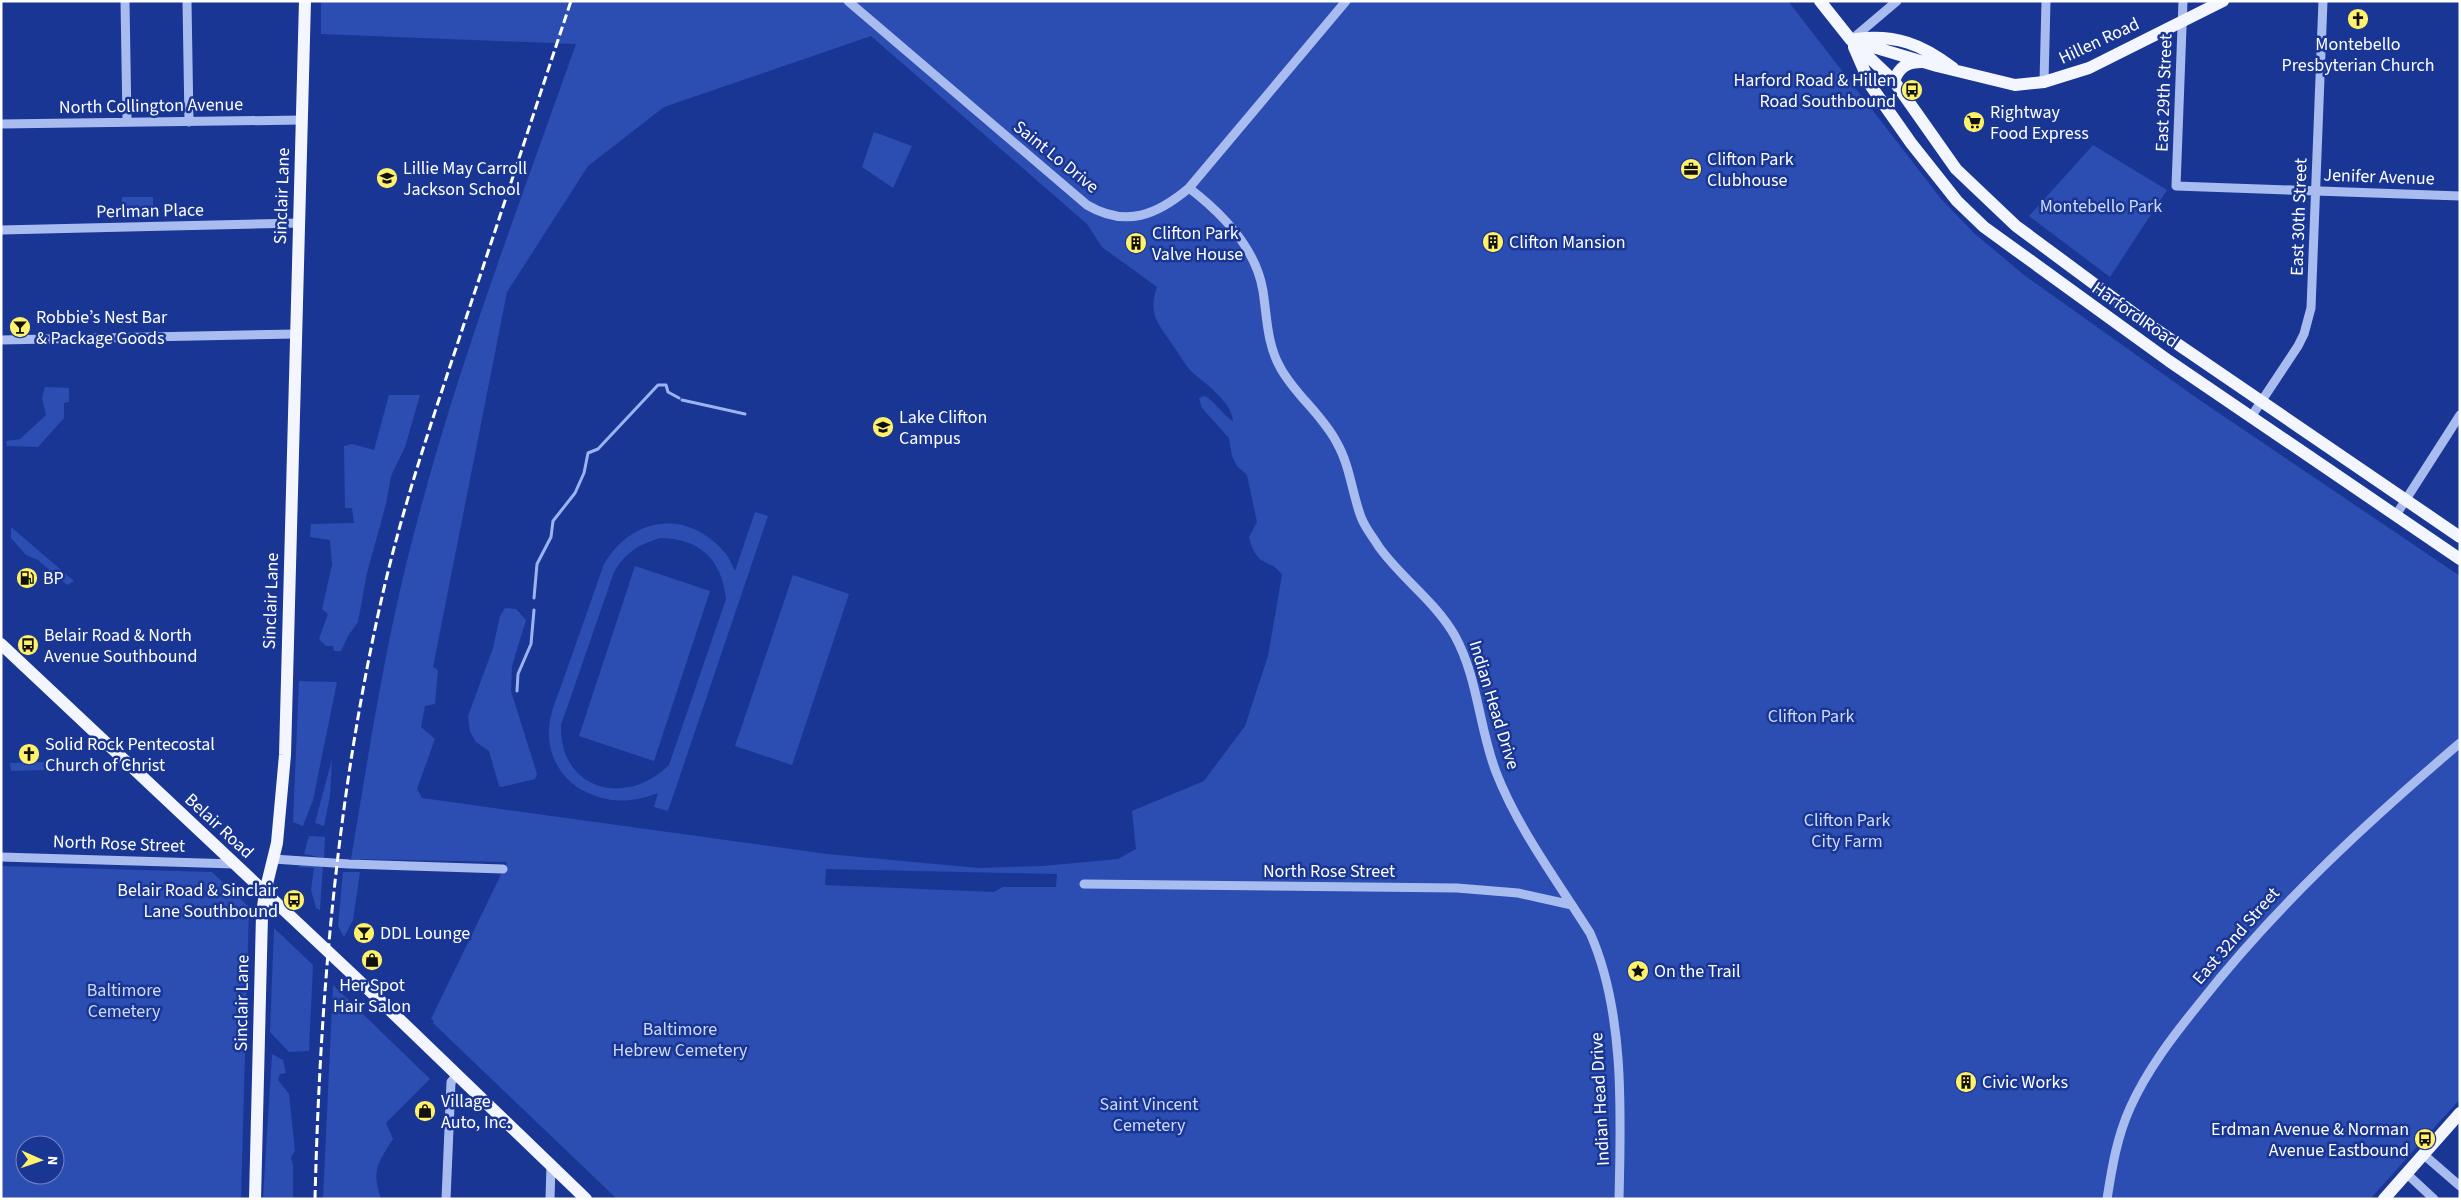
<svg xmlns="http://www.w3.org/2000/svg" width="2461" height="1200" font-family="'Source Sans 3',sans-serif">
  <rect width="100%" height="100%" fill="#193694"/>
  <path fill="#2c4eb2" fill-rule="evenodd" d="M321 1H1788L1942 200 1974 233 2024 275 2201 401 2460 576V1099L2370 1199H617L433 1023 434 1021 431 1019 507 862 351 859C369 752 385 645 412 541 455 372 518 208 576 44L321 34ZM871 36 1087 224 1102 247 1157 287C1147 316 1160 325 1174 347 1180 355 1185 365 1192 372 1207 385 1231 401 1233 421 1222 415 1217 403 1205 396L1199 398 1202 408 1229 438 1232 456 1237 466 1247 475 1257 522 1249 537C1257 570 1270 557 1282 575L1268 656 1245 726 1204 781 1132 811 1136 849 1118 859 1043 866 979 868 827 854 422 798 417 789 435 739 421 727 425 706 435 704 438 670 433 667 507 292 588 166 664 107ZM826 869 1057 874 1056 887H1003L994 892 825 885Z
    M874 132 912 146 893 188 862 167Z
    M2093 145 2167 190 2110 277 2029 216Z
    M122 197H153V213H122Z
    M45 387 69 388V402L64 403V418L38 447 7 446 6 441 20 439 46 415 42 398Z
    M389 395H420L405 447 391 476 386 504 367 573 358 622 348 636 341 651H334L333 646H326L319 639 328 614 322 609 332 565 330 540 310 537 311 524 354 523 352 508H345L344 446 352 444 374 450Z
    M755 512 768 516 668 811 654 807 658 793C631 803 608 804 582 790 562 779 549 757 549 734 548 714 559 694 565 675 578 638 591 601 604 564 633 515 689 509 726 554 730 559 732 566 735 571ZM660 538C699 538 722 559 726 599L669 765C626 808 559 790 561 725L614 572C626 552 638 545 660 538Z
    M11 527 74 581 67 585 38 560 26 555 11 538Z
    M635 566 710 591 654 761 579 736Z
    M793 575 849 594 792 765 735 746Z
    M505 608 516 609 526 620 512 666 511 691 537 774 535 779 502 787 499 786 489 751 476 742 470 732 468 716 493 648 500 616Z
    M299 681 337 682 313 800 303 826 293 822Z
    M332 759 330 796 324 826 315 823Z
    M48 762 51 767 46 770 11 771 10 763Z
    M309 836 325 837 324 858 304 854Z
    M306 863 323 865 320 910 316 908 311 890 314 868 297 867Z
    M1 866 212 872 249 907 241 1199H1ZM25 1145H55V1175H25Z
    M343 872H360L353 920 344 937 338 926Z
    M274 928 313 965 309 1051 289 1052 270 1032Z
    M333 985 430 1079 386 1123 393 1139C378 1163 371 1170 381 1199H323Z
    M272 1054 283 1060 286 1073 280 1074 278 1080 289 1094 295 1151 291 1157 293 1166V1199H263Z"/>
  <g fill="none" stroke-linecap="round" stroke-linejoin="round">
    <path stroke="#9cb3f2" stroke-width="3" d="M682 400 745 414
      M534 598 537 564 551 537 553 521 575 493 584 473 588 453 598 449 658 385H666L668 392 679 398
      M517 691 518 674 531 644 534 610"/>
    <path stroke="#a9bcf0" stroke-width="9" d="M125 1 127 122
      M187 1 189 122
      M848 1 1087 205C1126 228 1157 215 1189 188L1346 1
      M2183 1 2176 186 2460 196
      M1851 40 1897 1
      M2044 82 2046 1
      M1 124 302 120
      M1189 188C1223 214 1256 248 1263 291 1267 317 1267 344 1280 367 1295 395 1322 414 1337 443 1350 466 1352 493 1361 517 1365 528 1373 537 1379 547 1401 578 1436 602 1455 636 1478 678 1479 728 1496 772 1518 829 1558 882 1590 933 1625 1011 1621 1115 1619 1199
      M1 230 299 223
      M1 340 296 334
      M2251 417 2298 346 2304 334 2311 308 2323 1
      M2396 515 2460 415
      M1 857 235 864
      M273 859 349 864 503 869
      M1084 884 1457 888 1518 893 1572 905
      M2423 1154 2460 1186
      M2406 1173 2434 1199
      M446 1199 451 1082 457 1075
      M550 1199 551 1165
      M2107 1199C2112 1167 2117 1137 2130 1108 2147 1070 2173 1036 2199 1004 2275 907 2366 823 2460 743"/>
    <path stroke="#f3f5ff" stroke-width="12" d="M1820 1 1851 40 1894 81 1956 169 2016 226 2151 326 2460 537
      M1856 39C1895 34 1922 44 1953 68
      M1853 41 1937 66 2015 85 2044 82 2089 68 2223 1
      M1854 47 1871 86 1911 143 1957 201 1984 227 2169 361 2460 559
      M1894 81C1899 67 1907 62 1922 62
      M1 644 369 990 586 1199
      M255 1199 262 915 265 892 277 843 285 755 305 1
      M2384 1199 2460 1113"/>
    <path stroke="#fff" stroke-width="3" stroke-dasharray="9 4" stroke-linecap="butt" d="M315 1199C320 996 337 795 382 597 403 504 434 415 464 324 500 217 535 109 571 1"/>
  </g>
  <defs>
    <g id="church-disc" transform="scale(1.125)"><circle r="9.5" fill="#fff169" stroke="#193694"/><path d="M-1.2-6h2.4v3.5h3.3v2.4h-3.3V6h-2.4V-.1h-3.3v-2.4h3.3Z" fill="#111"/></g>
    <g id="bus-disc" transform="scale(1.125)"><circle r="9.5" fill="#fff169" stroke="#193694"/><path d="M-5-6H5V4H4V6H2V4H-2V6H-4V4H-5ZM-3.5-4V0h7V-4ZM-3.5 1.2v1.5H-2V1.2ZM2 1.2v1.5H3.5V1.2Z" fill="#111"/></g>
    <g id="supermarket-disc" transform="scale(1.125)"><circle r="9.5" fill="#fff169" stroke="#193694"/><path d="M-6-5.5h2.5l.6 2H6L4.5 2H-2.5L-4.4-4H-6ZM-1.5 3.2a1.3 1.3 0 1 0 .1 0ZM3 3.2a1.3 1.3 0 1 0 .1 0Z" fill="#111"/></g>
    <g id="office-disc" transform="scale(1.125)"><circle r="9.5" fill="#fff169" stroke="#193694"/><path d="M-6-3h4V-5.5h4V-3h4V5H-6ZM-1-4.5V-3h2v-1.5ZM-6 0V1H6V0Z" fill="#111"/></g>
    <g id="school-disc" transform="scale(1.125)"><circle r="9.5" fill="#fff169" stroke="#193694"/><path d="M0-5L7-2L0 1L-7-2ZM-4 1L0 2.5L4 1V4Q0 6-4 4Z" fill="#111"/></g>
    <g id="building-disc" transform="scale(1.125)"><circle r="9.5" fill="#fff169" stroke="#193694"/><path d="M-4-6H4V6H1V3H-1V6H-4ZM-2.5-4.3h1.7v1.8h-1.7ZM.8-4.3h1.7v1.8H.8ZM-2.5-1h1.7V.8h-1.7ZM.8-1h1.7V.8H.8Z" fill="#111"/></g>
    <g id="bar-disc" transform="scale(1.125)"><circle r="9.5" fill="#fff169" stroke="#193694"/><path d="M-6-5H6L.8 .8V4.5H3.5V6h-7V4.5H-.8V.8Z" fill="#111"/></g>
    <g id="fuel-disc" transform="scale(1.125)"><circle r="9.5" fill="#fff169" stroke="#193694"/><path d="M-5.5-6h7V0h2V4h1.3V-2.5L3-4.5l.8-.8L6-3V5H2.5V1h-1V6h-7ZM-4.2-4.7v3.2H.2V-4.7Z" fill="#111"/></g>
    <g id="shop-disc" transform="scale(1.125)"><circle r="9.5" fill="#fff169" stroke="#193694"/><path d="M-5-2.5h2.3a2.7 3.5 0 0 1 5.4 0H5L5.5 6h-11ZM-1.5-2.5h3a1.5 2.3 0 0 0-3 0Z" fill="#111"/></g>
    <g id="sight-disc" transform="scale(1.125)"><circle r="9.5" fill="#fff169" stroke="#193694"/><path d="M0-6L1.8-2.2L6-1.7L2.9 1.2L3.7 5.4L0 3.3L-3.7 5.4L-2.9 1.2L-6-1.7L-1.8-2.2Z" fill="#111"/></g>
  </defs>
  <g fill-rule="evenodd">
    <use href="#church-disc" x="2358" y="19"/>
    <use href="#bus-disc" x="1912" y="90"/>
    <use href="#supermarket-disc" x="1974" y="122"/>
    <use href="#office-disc" x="1691" y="169"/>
    <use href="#school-disc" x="387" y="178"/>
    <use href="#building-disc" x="1493" y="242"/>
    <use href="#building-disc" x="1136" y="243"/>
    <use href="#bar-disc" x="20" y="327"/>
    <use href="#school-disc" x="883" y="427"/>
    <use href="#fuel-disc" x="27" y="578"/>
    <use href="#bus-disc" x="28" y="645"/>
    <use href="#church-disc" x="29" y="754"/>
    <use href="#bus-disc" x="294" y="900"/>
    <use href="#bar-disc" x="364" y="933"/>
    <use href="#shop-disc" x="372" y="960"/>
    <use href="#sight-disc" x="1638" y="971"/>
    <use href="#building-disc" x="1966" y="1082"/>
    <use href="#shop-disc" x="425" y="1111"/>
    <use href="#bus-disc" x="2425" y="1139"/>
  </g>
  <g text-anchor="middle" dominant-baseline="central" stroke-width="5" stroke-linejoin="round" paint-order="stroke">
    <g font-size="18" fill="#fff" stroke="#193694">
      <text transform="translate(2099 41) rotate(-25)">Hillen Road</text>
      <text transform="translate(2164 93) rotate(-88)">East 29th Street</text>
      <text transform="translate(151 106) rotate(-1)">North Collington Avenue</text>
      <text transform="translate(1056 157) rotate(39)">Saint Lo Drive</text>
      <text transform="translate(2379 177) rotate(2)">Jenifer Avenue</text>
      <text transform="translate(282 196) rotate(-88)">Sinclair Lane</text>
      <text transform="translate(150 211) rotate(-1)">Perlman Place</text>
      <text transform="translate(2299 217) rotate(-88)">East 30th Street</text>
      <text transform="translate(2135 315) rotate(35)">Harford Road</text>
      <text transform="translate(271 601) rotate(-88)">Sinclair Lane</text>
      <text transform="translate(1494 705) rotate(73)">Indian Head Drive</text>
      <text transform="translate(219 826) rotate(43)">Belair Road</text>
      <text transform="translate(119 844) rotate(2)">North Rose Street</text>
      <text x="1329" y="871">North Rose Street</text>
      <text transform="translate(2236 936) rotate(-49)">East 32nd Street</text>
      <text transform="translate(242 1003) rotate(-89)">Sinclair Lane</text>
      <text transform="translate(1600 1099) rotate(-93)">Indian Head Drive</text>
    </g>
    <g font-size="18" fill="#fff" stroke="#193694" text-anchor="start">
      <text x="2358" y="44" text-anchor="middle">Montebello<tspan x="2358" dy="21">Presbyterian Church</tspan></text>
      <text x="1896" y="80" text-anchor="end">Harford Road &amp; Hillen<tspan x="1896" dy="21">Road Southbound</tspan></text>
      <text x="1990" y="112">Rightway<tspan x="1990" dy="21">Food Express</tspan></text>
      <text x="1707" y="159">Clifton Park<tspan x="1707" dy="21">Clubhouse</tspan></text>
      <text x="403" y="168">Lillie May Carroll<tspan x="403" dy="21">Jackson School</tspan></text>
      <text x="1152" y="233">Clifton Park<tspan x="1152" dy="21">Valve House</tspan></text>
      <text x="1509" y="242">Clifton Mansion</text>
      <text x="36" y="317">Robbie’s Nest Bar<tspan x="36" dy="21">&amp; Package Goods</tspan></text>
      <text x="899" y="417">Lake Clifton<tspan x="899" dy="21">Campus</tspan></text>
      <text x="43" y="578">BP</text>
      <text x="44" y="635">Belair Road &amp; North<tspan x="44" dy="21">Avenue Southbound</tspan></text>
      <text x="45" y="744">Solid Rock Pentecostal<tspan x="45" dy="21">Church of Christ</tspan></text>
      <text x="278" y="890" text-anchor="end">Belair Road &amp; Sinclair<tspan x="278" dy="21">Lane Southbound</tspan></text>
      <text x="380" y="933">DDL Lounge</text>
      <text x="1654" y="971">On the Trail</text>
      <text x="372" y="985" text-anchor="middle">Her Spot<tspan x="372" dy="21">Hair Salon</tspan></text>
      <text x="1982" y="1082">Civic Works</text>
      <text x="441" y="1101">Village<tspan x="441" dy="21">Auto, Inc.</tspan></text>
      <text x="2409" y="1129" text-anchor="end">Erdman Avenue &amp; Norman<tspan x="2409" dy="21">Avenue Eastbound</tspan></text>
    </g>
    <g font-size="18" fill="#d0dbfb" stroke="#193694">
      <text x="2101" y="206">Montebello Park</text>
      <text x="1811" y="716">Clifton Park</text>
      <text x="1847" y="820">Clifton Park<tspan x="1847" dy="21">City Farm</tspan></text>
      <text x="124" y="990">Baltimore<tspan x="124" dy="21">Cemetery</tspan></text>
      <text x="680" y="1029">Baltimore<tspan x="680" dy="21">Hebrew Cemetery</tspan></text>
      <text x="1149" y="1104">Saint Vincent<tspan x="1149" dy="21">Cemetery</tspan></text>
    </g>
  </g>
  <rect width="2461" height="1200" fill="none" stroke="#ffffff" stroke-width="5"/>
  <g transform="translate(40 1160) rotate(92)"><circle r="24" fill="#193694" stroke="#7586bf"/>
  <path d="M0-4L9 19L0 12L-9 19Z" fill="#fff169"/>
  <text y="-8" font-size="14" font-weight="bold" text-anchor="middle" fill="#ffffff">N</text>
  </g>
</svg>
